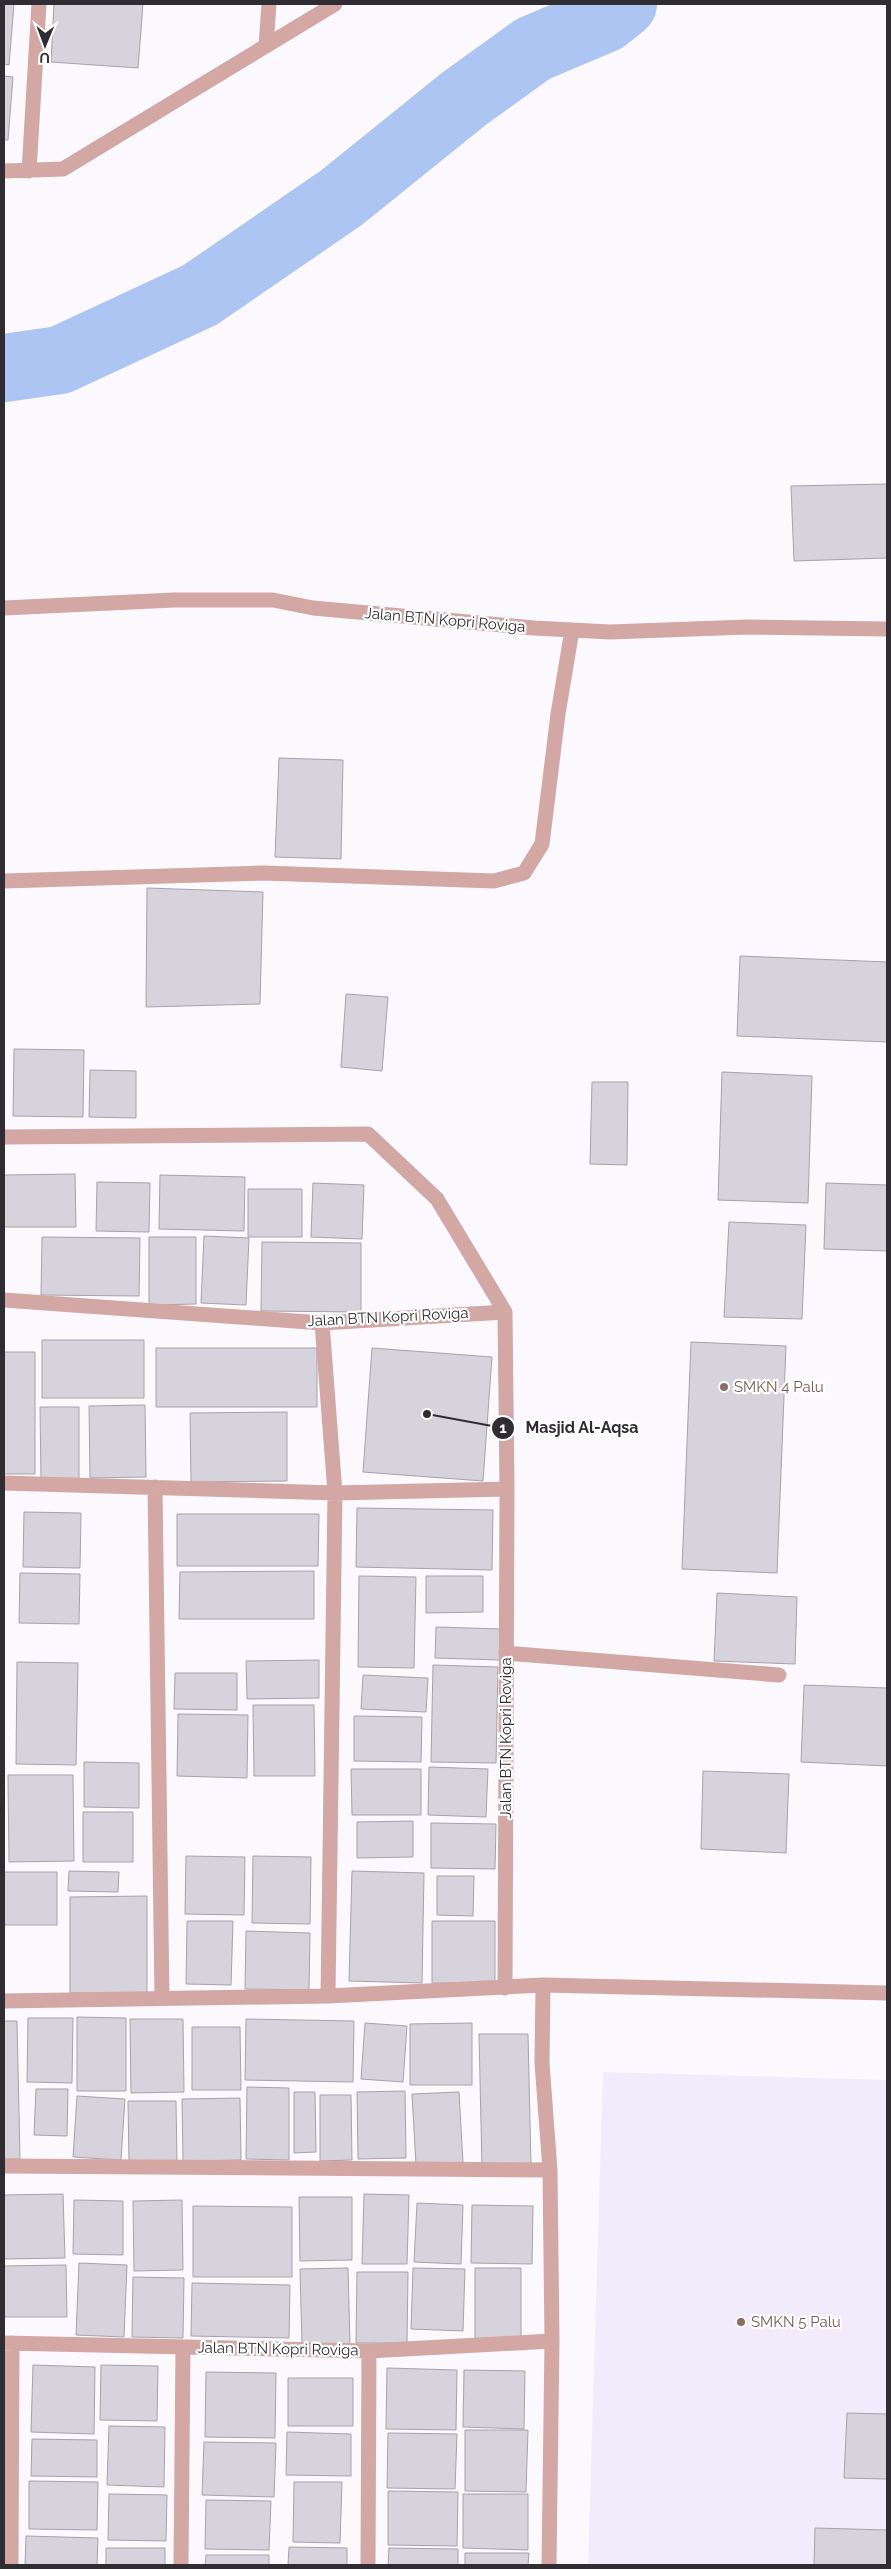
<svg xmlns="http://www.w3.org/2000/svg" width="891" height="2569" font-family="Raleway,sans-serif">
  <rect width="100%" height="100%" fill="#fbf9fe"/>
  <path fill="#f2ebfb" d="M603 2072 887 2080V2565H588Z"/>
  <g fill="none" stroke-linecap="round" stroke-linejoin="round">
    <path stroke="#acc5f3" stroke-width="68" d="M4 368 60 360 200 295 341 198 465 98 533 49 604 19 623 4"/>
  </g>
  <path fill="#d6d3dc" stroke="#a5a2aa" d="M4 4H14L9 65 4 64Z
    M54 4H143L138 68 51 62Z
    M4 76 13 77 8 140H4Z
    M887 484V558L794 561 791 486Z
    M279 758 343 760 341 859 275 857Z
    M147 888 263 892 260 1004 146 1007Z
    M740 956 887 962V1042L737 1036Z
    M346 994 388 997 382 1071 341 1067Z
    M14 1049 84 1050 83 1117 13 1116Z
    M90 1070 136 1071V1118L89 1117Z
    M722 1072 812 1076 808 1203 718 1200Z
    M592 1082H628L627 1165 590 1164Z
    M75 1174 76 1227H4V1175Z
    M160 1175 245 1177 244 1231 159 1229Z
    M97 1182 150 1183 149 1232 96 1231Z
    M313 1183 364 1185 362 1239 311 1237Z
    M826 1183 887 1185V1251L824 1249Z
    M248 1189H302V1237H248Z
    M729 1222 806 1225 802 1319 724 1317Z
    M204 1236 249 1238 246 1305 201 1303Z
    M42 1237 140 1238 139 1296 41 1295Z
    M149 1237H196V1304L149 1305Z
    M262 1242 361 1243V1312L261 1311Z
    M42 1340H144V1398H42Z
    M691 1342 786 1346 777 1573 682 1569Z
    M156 1348H317V1407H156Z
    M372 1348 492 1357 483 1481 363 1472Z
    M4 1352H35V1474H4Z
    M145 1405 146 1477 90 1478 89 1406Z
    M40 1407H79V1479H41Z
    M287 1412V1481L191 1482 190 1413Z
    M357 1508 493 1510 492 1570 356 1567Z
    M24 1512 81 1513 80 1568 23 1567Z
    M177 1514H319L318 1566H177Z
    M314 1571V1619H179L180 1572Z
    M20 1573 80 1574 79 1624 19 1623Z
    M359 1576 416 1577 414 1668 358 1667Z
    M426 1576H483V1612L426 1613Z
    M717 1593 797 1597 795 1664 714 1661Z
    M436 1627 502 1629 500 1660 435 1658Z
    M319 1660V1698L247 1699 246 1661Z
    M17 1662 78 1663 76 1765 16 1764Z
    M433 1665 498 1667 496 1763 431 1762Z
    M175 1673H237V1710L174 1709Z
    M363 1675 428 1678 426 1712 361 1709Z
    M804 1685 887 1688V1766L801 1762Z
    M253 1705H314L315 1776H254Z
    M178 1714 248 1715 247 1778 177 1776Z
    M354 1716 422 1717 421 1762 354 1761Z
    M84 1762 139 1763V1808L84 1807Z
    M429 1767 488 1769 486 1817 428 1815Z
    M351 1769H421V1815H352Z
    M703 1771 789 1774 786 1853 701 1849Z
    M8 1775H73L74 1861 9 1862Z
    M83 1812H133V1862H83Z
    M413 1821V1857L357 1858V1822Z
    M431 1823 496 1824 495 1869 431 1868Z
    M186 1856 245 1857 244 1915 185 1914Z
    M253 1856 311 1857 310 1924 252 1923Z
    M69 1871 119 1872 118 1892 68 1891Z
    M352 1871 424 1873 422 1983 349 1981Z
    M4 1872H57V1925H4Z
    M437 1876H474L473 1916 437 1915Z
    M147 1896V1993H70V1897Z
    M187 1921H233L231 1985 186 1984Z
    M432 1921H495V1983H432Z
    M246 1931 310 1933 309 1990 245 1989Z
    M77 2017 126 2018V2091H77Z
    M28 2018H73L72 2083 27 2082Z
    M130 2019H183L184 2092 131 2093Z
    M246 2019 354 2021 353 2082 245 2080Z
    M4 2021H17L20 2159H4Z
    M365 2023 407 2026 403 2082 361 2079Z
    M472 2023V2085H410V2024Z
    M192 2027H240L241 2090H192Z
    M479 2034H528L531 2167 482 2168Z
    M247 2087 289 2088V2160L246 2159Z
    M36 2089H68L67 2136 34 2135Z
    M405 2091 406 2158 358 2159 357 2092Z
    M294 2092H315L316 2152 294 2153Z
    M459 2092 463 2163 416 2165 412 2094Z
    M320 2095H351L352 2160 320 2161Z
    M77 2096 125 2099 121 2160 73 2157Z
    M240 2098 241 2160 183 2161 182 2099Z
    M128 2101H176L177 2162 129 2163Z
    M63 2194 65 2258 4 2259V2195Z
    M364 2194 409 2195 407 2264H362Z
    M299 2197H352V2260L300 2261Z
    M74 2200 123 2201V2255L73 2254Z
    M182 2200 183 2270 134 2271 133 2201Z
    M417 2203 463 2205 461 2264 414 2262Z
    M472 2205 533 2206 532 2264 471 2263Z
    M193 2206 292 2207V2277H193Z
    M79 2263 127 2265 124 2337 76 2335Z
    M66 2265 67 2317H4V2266Z
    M348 2268 350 2344 302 2345 300 2269Z
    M413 2268 465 2269 463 2331 411 2329Z
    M475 2268H521V2341H475Z
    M357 2272H408L407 2343H356Z
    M133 2277 184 2278 183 2338 132 2337Z
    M192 2283 290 2285 289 2338 191 2336Z
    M33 2365 95 2367 94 2434 31 2432Z
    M101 2365 158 2366 157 2421 100 2420Z
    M387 2368 457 2370 456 2430 386 2429Z
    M464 2370 525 2371 524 2429 463 2427Z
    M206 2372 276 2373 275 2438 205 2437Z
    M288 2378H353V2426H288Z
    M847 2413 887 2414V2479L844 2478Z
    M109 2426 165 2427 164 2487 107 2485Z
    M465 2430H528L526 2492 465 2491Z
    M287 2432 351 2434V2476L286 2475Z
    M388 2433 457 2434 455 2489 387 2488Z
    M32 2439 97 2440V2477L31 2476Z
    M204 2442 276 2443 274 2497 202 2495Z
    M29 2481 98 2482 97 2530 29 2529Z
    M294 2482H342L340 2543 293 2542Z
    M388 2491 458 2492 457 2546 388 2545Z
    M109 2494 167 2495 166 2541 108 2540Z
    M463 2494H528V2550L463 2548Z
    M206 2500 271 2501 269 2550 205 2549Z
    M815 2528 887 2530V2565H814Z
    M26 2536 98 2538 97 2565H25Z
    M289 2547 347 2548V2565H288Z
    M106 2548H165V2565H106Z
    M389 2548 458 2549V2565H388Z
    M465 2553H529L528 2565H465Z
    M206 2555H269V2565H205Z"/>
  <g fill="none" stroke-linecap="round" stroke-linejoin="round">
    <path stroke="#d3a7a4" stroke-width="15" d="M506 1653 779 1675"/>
    <path stroke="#d3a7a4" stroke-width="15" d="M266 46 269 4
      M4 171 63 169 335 4
      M29 171 39 4
      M4 608 174 600H273L313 608 534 628 610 632 747 627 887 629
      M4 881 264 873 494 881 524 873 542 844 558 714 572 630
      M4 1137 368 1134 437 1199 505 1312
      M4 1300 322 1323 505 1312 507 1489 505 1988
      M322 1323 335 1493 328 1996
      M4 1483 335 1493 507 1489
      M155 1487 162 1998
      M543 1985 542 2063 550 2170 552 2341 549 2565
      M4 2001 328 1996 543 1985 887 1993
      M4 2166 550 2170
      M4 2343 369 2351 552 2341
      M11 2565 12 2343
      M181 2565 183 2347
      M368 2565 369 2351"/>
  </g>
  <g fill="#8d6e63" stroke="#fff" stroke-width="2">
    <circle cx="724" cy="1387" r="5"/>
    <circle cx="741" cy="2322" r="5"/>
  </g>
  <g text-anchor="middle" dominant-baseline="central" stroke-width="4.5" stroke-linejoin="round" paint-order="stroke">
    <g font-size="15" fill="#2f2d31" stroke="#fff">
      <text transform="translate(445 620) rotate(5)">Jalan BTN Kopri Roviga</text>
      <text transform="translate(388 1317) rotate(-3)">Jalan BTN Kopri Roviga</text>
      <text transform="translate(506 1738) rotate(-90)">Jalan BTN Kopri Roviga</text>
      <text transform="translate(278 2349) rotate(1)">Jalan BTN Kopri Roviga</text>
    </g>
    <g font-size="15" fill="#785e54" stroke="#fff" text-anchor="start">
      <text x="734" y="1387">SMKN 4 Palu</text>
      <text x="751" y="2322">SMKN 5 Palu</text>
    </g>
  </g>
  <path fill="none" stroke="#2f2d31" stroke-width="2" d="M427 1414L503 1428"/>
  <g fill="#2f2d31" stroke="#fff" stroke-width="2">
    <circle cx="427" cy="1414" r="5"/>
    <circle cx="503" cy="1428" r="12"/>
  </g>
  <g font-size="15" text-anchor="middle" font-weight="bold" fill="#fff">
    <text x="503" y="1433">1</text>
  </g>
  <g font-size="16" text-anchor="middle" font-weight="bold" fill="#2f2d31" stroke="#fff" stroke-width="4.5" stroke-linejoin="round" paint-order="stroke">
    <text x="582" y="1433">Masjid Al-Aqsa</text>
  </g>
  <rect width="891" height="2569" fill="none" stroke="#2f2d31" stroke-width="10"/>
  <g transform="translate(45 45) rotate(181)" stroke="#ffffff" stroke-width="4" paint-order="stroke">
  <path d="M0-4L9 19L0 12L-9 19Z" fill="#2f2d31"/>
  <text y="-8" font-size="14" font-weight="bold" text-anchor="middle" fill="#2f2d31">U</text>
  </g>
</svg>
